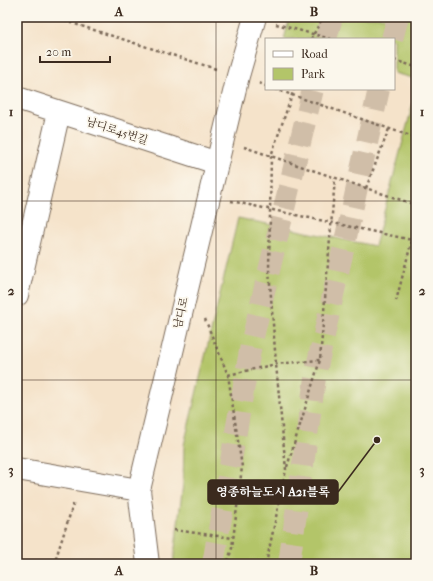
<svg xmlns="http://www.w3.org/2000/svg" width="433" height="581" font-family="'IM FELL French Canon','Noto Serif KR',serif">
  <rect width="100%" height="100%" fill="#fbf7ec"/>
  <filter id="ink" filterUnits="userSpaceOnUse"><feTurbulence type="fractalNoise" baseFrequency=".025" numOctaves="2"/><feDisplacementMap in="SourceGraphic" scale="8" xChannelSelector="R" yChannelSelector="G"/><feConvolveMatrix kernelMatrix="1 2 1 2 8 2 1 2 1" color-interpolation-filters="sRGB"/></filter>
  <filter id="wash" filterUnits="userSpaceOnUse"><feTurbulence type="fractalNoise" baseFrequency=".012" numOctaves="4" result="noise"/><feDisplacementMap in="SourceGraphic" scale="16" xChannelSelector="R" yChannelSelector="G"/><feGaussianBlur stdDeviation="0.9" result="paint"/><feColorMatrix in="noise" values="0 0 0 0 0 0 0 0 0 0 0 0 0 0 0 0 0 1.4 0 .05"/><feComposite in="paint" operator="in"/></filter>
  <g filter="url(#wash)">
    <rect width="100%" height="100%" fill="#f5e3ca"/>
    <path fill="#b3c569" stroke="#777844" d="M290 17H416V79L394 73V39H284Z
      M416 92V564H173L183 484 184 445 238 218 375 246Z"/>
  </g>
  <g filter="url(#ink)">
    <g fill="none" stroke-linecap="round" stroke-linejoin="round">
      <path stroke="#d0bea8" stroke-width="22" stroke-dasharray="22 11" stroke-linecap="butt" d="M326 39 332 17
        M392 39 398 17
        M213 564 251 345 313 89
        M289 564 316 371 379 89"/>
      <g stroke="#7c6b5a" stroke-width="24">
        <path id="minor" d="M17 98 217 163
          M17 295 59 112
          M17 469 139 490 238 76 255 17
          M139 490 148 564"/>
      </g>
      <path stroke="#7c6b5a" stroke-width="2.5" stroke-dasharray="3 3" stroke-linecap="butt" d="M53 17 216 69
        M276 24 331 39
        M311 39 323 17
        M394 60 416 67
        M259 83 266 86
        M275 89 416 138
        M413 137 416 126
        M244 147 416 205
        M366 188 389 129
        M231 201 412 240 396 301
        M205 319 228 375 242 467 232 548 227 564
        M228 375 276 364 320 360
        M287 467 320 360 335 178
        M174 530 233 538
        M54 564 74 502
        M266 564 286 470 276 364 269 270 271 156 294 89"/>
      <use href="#minor" stroke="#fff" stroke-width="22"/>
    </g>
  </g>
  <path fill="none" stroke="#3b2a1e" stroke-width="1" stroke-opacity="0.55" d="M216 17V564M17 201H416M17 380H416"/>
  <g text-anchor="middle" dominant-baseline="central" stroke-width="3.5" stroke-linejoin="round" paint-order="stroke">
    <g font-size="11" fill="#3b2a1e" stroke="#fbf7ec">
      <text transform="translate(117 131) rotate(18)">남디로45번길</text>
      <text transform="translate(181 313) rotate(-77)">남디로</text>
    </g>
  </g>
  <path fill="none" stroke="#3b2a1e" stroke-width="1.5" d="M377 440L338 492"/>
  <circle fill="#3b2a1e" stroke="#fbf7ec" stroke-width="1.5" cx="377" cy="440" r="4"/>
  <rect fill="#3b2a1e" stroke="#3b2a1e" stroke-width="1.5" x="208" y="480" width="130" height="24" rx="4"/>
  <g font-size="12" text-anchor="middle" font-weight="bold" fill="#fff">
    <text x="273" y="496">영종하늘도시 A21블록</text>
  </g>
  <rect width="433" height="581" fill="none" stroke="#fbf7ec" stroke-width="44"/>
  <rect x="265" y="38" width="130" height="52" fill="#fbf7ec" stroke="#aea59a"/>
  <rect x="273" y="51" width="20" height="6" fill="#ffffff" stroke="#aea59a"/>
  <text x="301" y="58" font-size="12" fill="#3b2a1e">Road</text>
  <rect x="273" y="68" width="20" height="12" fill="#b3c569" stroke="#aea59a"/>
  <text x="301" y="78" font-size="12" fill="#3b2a1e">Park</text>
  <path d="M40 56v6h70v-6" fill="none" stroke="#3b2a1e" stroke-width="2"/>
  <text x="46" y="56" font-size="12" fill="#3b2a1e" stroke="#fbf7ec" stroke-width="3" paint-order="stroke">20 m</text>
  <rect x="22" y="22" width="389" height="537" fill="none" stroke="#3b2a1e" stroke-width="1.5"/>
  <g font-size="13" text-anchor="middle" font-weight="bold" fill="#3b2a1e">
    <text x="119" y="16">A</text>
    <text x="314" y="16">B</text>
    <text x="11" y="116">1</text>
    <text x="422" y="116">1</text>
    <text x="11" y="295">2</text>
    <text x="422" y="295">2</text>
    <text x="11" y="474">3</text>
    <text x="422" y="474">3</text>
    <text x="119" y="575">A</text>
    <text x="314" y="575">B</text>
  </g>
</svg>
